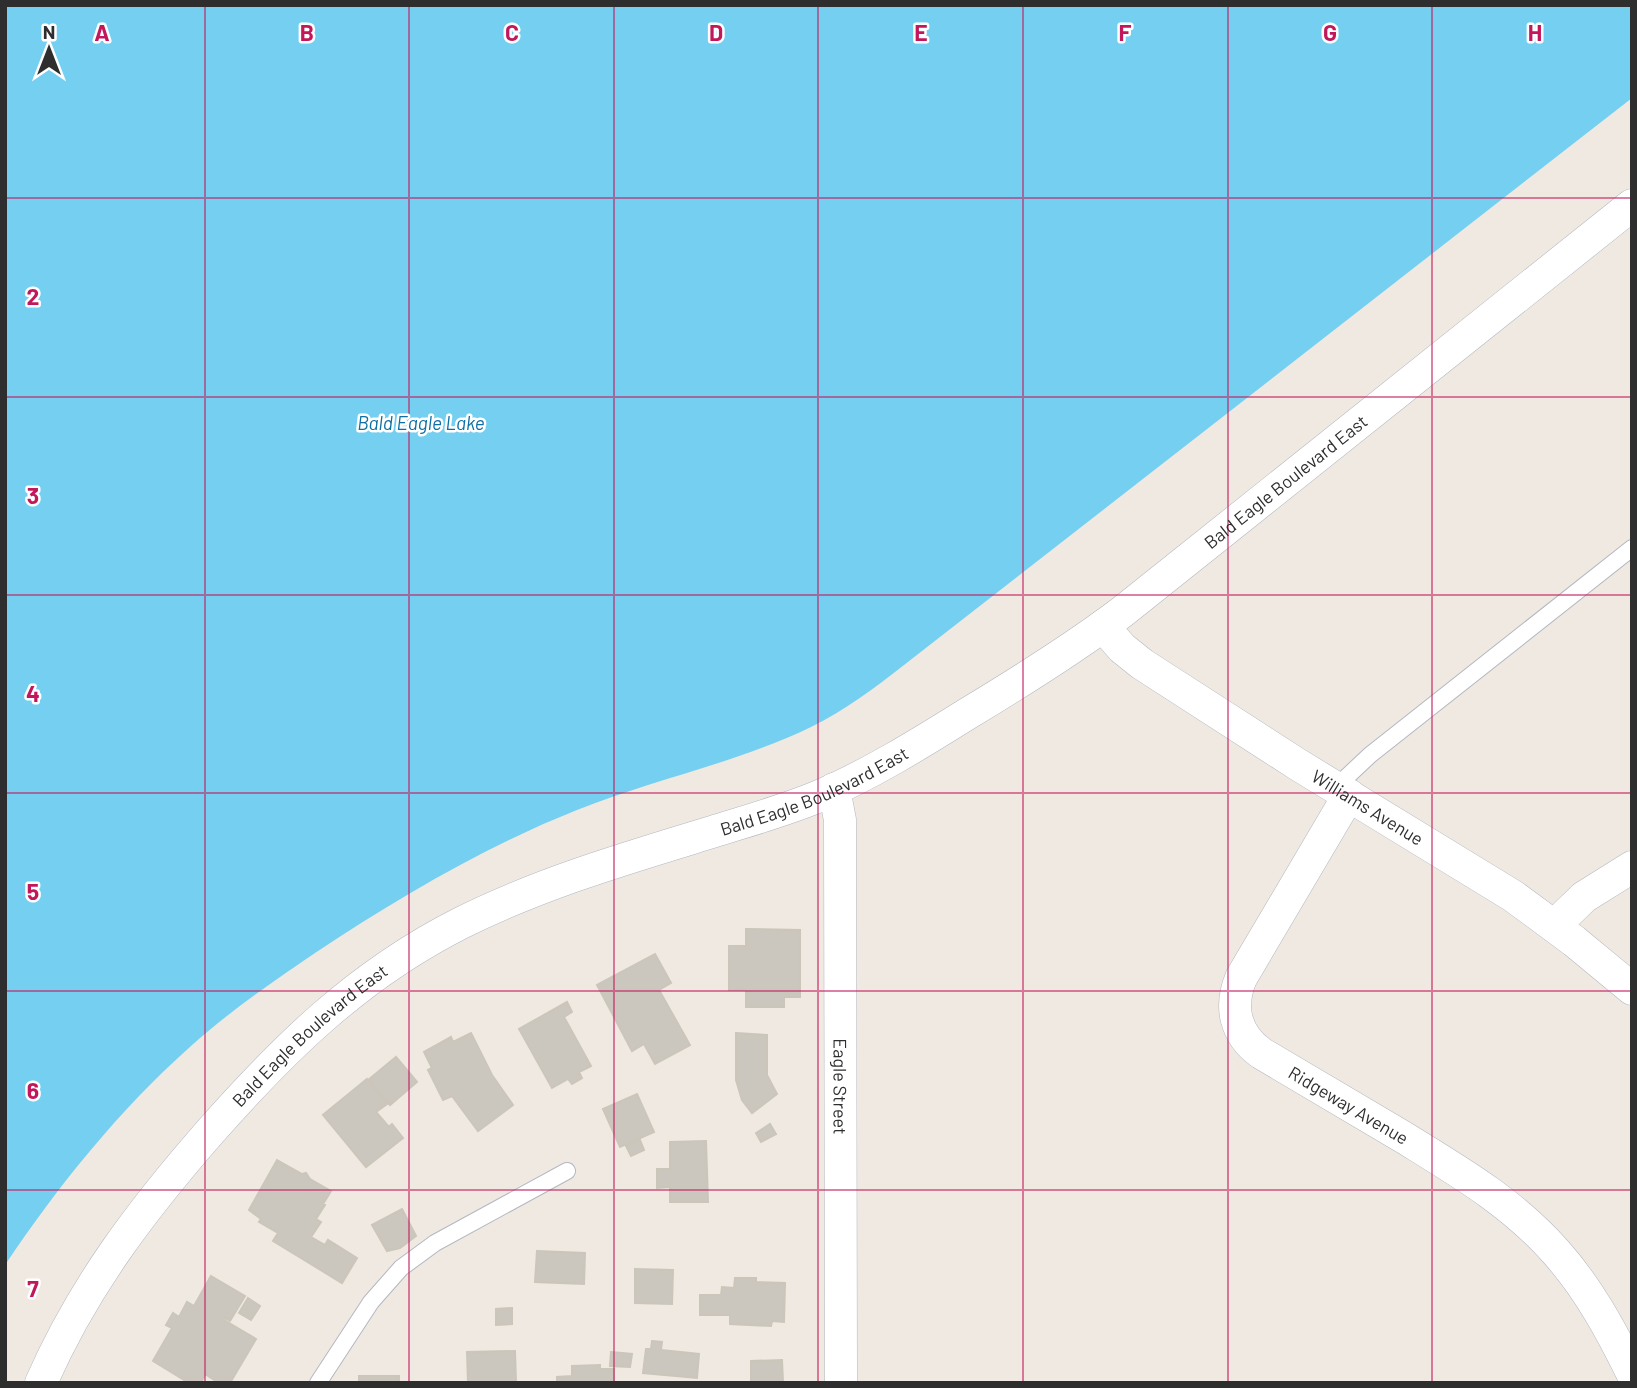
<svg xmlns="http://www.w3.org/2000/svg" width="1637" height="1388" font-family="Barlow,sans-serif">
  <rect width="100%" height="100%" fill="#efe9e1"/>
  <path fill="#75cff0" d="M5 5H1632V98L904 665C875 688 845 710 811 727 737 763 654 779 577 810 484 847 398 898 315 953 272 982 229 1012 191 1046 119 1110 58 1186 5 1265Z"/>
  <path fill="#cbc7bf" stroke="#cbc5ba" stroke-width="2" d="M746 929 800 930V997H784V1007H746V990H729V946H746Z
    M655 954 671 983 659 990 690 1045 655 1064 644 1044 632 1051 597 985Z
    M567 1002 572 1012 564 1017 591 1066 579 1072 582 1078 572 1084 568 1079 552 1088 519 1029Z
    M471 1033 492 1075 513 1105 478 1131 452 1096 443 1100 428 1070 432 1068 424 1052 451 1037 453 1042Z
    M736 1033 767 1035V1075L777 1094 752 1113 742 1100 736 1080Z
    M396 1057 417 1082 390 1105 368 1080Z
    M367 1079 387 1104 376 1112 389 1127 392 1124 403 1138 366 1167 323 1115Z
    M637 1094 654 1132 620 1147 603 1109Z
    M770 1124 776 1134 761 1142 756 1133Z
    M640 1140 644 1150 631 1156 626 1146Z
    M706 1141 708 1202H670V1187L657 1188V1169H670V1142Z
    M277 1160 302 1174 306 1173 310 1179 331 1191 323 1204 325 1205 316 1219 321 1222 311 1237 325 1245 328 1240 357 1258 342 1283 273 1241 278 1233 259 1222 261 1219 249 1210Z
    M402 1209 416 1236 400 1248 387 1251 372 1225Z
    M537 1251 585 1253 584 1284 535 1282Z
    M635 1269 673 1270 672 1304 635 1303Z
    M211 1276 245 1296 230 1321 225 1318 224 1320 256 1339 230 1383H219L205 1374 201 1383H189L153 1361 172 1328 166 1325 173 1313 179 1317 187 1302 194 1306Z
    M735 1278H756V1282L785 1283 784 1322 772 1321 771 1326 730 1324V1315H700V1295H721L722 1287 734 1288Z
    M248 1298 260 1306 251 1320 239 1313Z
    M512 1308V1324L496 1325V1309Z
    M652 1341 662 1342 661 1350 699 1354 697 1378 643 1373 646 1349H651Z
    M515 1351 516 1383H468L467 1352Z
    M611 1352 632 1354 630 1367 610 1366Z
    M782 1360 783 1383H751V1361Z
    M600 1365V1369H614V1383H557V1377L572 1376V1366Z
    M359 1376H399V1383H359Z"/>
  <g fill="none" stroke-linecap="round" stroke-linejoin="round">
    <g stroke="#b4b7c1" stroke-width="18">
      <path id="service" d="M1336 787 1370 755 1632 548
        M318 1383 371 1302 401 1268 435 1243 567 1171"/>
    </g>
    <g stroke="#b4b7c1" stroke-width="33">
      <g id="minor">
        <path id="s1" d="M1103 626 1122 648 1142 664 1297 764 1513 896 1574 941 1632 989"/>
        <path id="s2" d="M834 789 840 820 841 1383"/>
        <path id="s3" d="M1349 795 1241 978C1229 1007 1235 1034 1261 1053 1308 1081 1355 1109 1403 1137 1458 1171 1512 1202 1556 1252 1588 1288 1611 1330 1632 1373"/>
        <path d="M1554 926 1584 897 1632 867"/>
        <path id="s4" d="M41 1383C83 1287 141 1211 209 1133 284 1048 358 975 461 923 541 883 627 858 712 832 747 821 783 811 817 797 869 775 919 744 967 714 1020 682 1073 649 1122 612L1632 205"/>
      </g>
    </g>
    <use href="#service" stroke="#fff" stroke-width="16"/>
    <use href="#minor" stroke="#fff" stroke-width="32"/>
  </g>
  <path fill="none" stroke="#c2185b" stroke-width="2" stroke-opacity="0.55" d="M205 5V1383M409 5V1383M614 5V1383M818 5V1383M1023 5V1383M1228 5V1383M1432 5V1383M5 198H1632M5 397H1632M5 595H1632M5 793H1632M5 991H1632M5 1190H1632"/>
  <g text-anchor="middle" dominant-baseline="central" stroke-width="5" stroke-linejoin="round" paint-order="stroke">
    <g font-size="18" fill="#2e2e2e" stroke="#fff">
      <text stroke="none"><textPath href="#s4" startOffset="1577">Bald Eagle Boulevard East</textPath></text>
      <text stroke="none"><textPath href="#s4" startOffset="1010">Bald Eagle Boulevard East</textPath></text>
      <text stroke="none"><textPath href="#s1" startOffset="322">Williams Avenue</textPath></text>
      <text stroke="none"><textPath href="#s4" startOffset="443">Bald Eagle Boulevard East</textPath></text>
      <text stroke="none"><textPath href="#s2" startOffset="298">Eagle Street</textPath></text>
      <text stroke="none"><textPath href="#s3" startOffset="399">Ridgeway Avenue</textPath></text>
    </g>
    <g font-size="19" font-style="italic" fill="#0d6fa3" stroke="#fff">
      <text x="421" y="422">Bald Eagle Lake</text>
    </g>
  </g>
  <g font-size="23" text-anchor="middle" font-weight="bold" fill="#c2185b" stroke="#fff" stroke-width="5" stroke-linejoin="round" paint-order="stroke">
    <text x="102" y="41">A</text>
    <text x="307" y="41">B</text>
    <text x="512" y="41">C</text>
    <text x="716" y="41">D</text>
    <text x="921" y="41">E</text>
    <text x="1125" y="41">F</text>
    <text x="1330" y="41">G</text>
    <text x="1535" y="41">H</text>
    <text x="33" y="305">2</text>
    <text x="33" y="504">3</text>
    <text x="33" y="702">4</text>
    <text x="33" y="900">5</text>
    <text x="33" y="1099">6</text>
    <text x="33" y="1297">7</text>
  </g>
  <rect width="1637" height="1388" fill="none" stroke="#2e2e2e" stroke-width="14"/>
  <g transform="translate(49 49)" stroke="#ffffff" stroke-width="5" paint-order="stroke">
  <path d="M0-5L12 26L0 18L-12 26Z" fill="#2e2e2e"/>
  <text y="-10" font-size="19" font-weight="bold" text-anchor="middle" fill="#2e2e2e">N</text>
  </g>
</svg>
